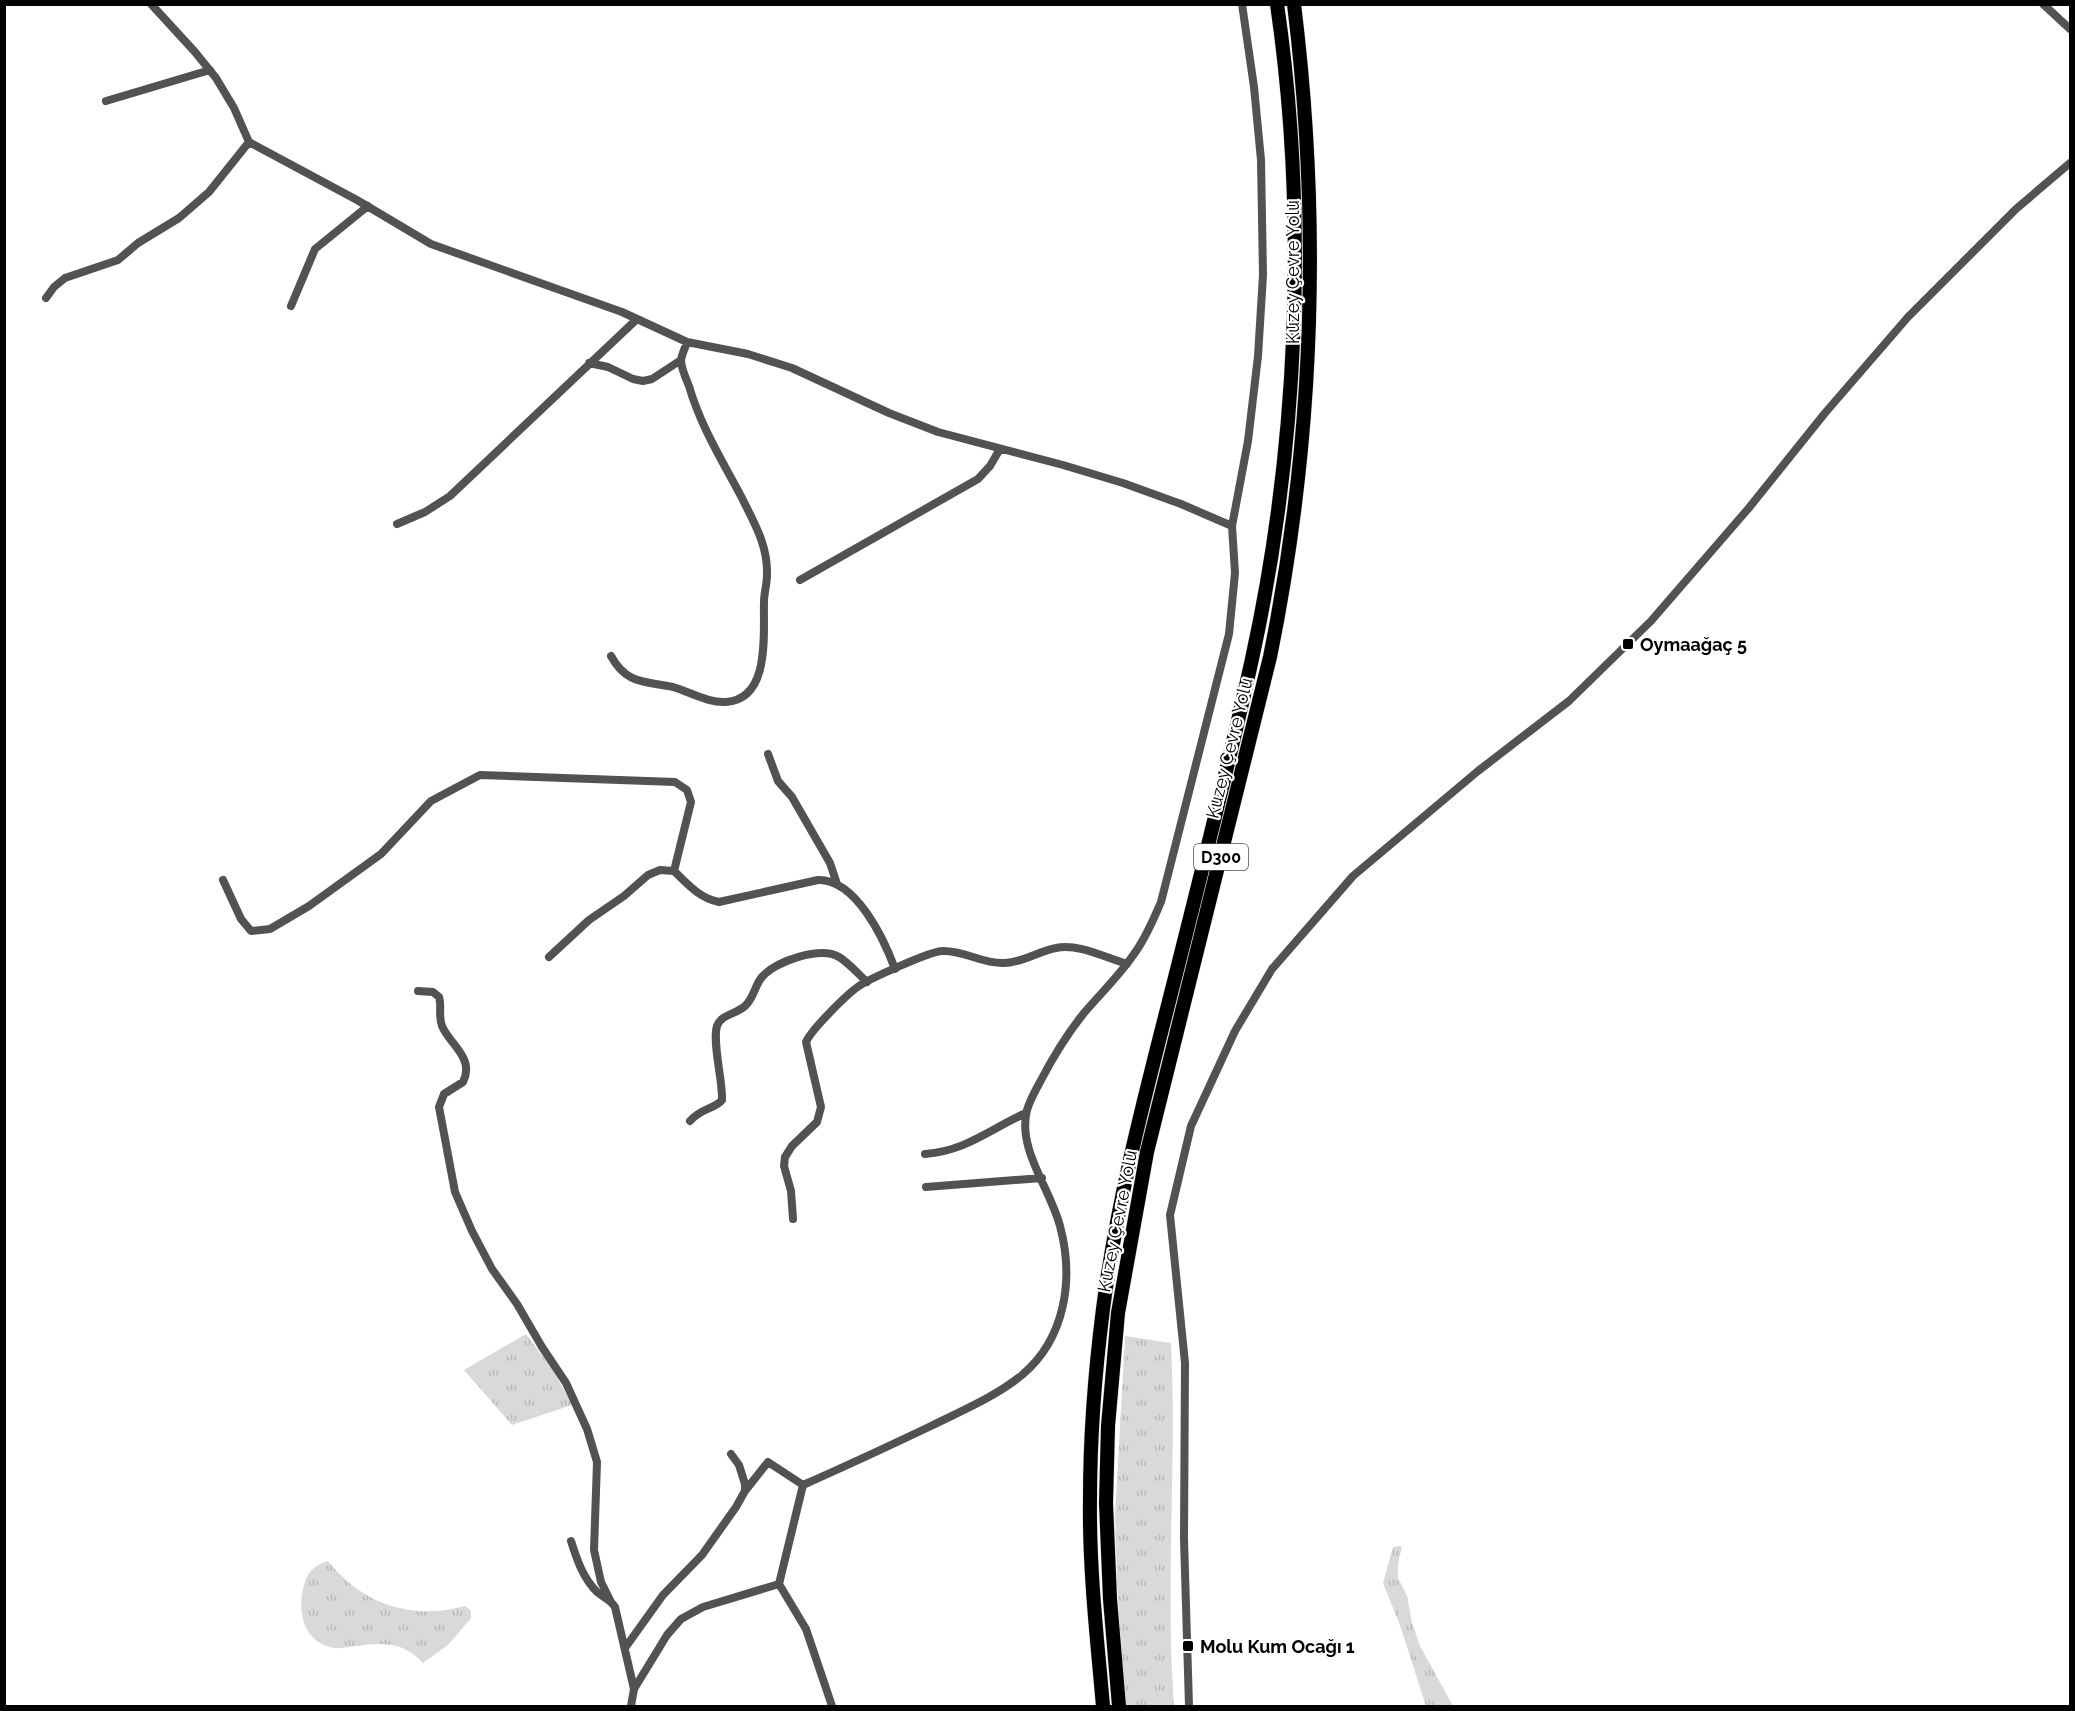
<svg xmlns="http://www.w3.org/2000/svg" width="2075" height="1711" font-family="Raleway,sans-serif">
  <defs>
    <pattern id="grass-tufts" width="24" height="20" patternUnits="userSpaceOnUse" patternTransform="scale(1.5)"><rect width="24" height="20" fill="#d9d9d9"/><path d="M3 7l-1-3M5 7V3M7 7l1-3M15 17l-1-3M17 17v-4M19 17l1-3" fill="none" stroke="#b8b8b8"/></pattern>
  </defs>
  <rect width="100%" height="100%" fill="#fff"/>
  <path fill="url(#grass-tufts)" d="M526 1334 553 1370 572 1405 512 1425 464 1370Z
    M1125 1336 1171 1343C1177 1464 1165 1585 1174 1706H1125L1117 1582 1115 1516Z
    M1402 1546 1398 1564V1578L1407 1596 1412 1623 1420 1646 1453 1706H1426L1401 1628 1383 1583 1393 1547Z
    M328 1561C362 1604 412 1621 465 1606L471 1611V1618L448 1645 423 1663C405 1643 384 1642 359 1646 351 1646 344 1649 335 1648 302 1643 296 1609 305 1582 308 1571 317 1564 328 1561Z"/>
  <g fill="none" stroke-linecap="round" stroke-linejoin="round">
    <g stroke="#dbdbdb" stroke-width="15">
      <path id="trunk" d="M1103 1706C1097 1638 1089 1568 1090 1499 1090 1436 1095 1372 1103 1309 1116 1208 1141 1111 1166 1013 1196 895 1226 777 1252 659 1298 449 1308 217 1277 4
        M1119 1706 1110 1599 1106 1503 1108 1426 1118 1313 1147 1152 1270 657C1314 441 1321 223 1294 4"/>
    </g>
    <path stroke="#525252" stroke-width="8" d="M151 4 195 52 216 78 234 108 249 142 357 200 431 244 622 312 687 342 748 354 792 368 889 413 938 432 1063 465 1123 483 1181 504 1232 526
      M2043 4 2070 29
      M106 101 210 70
      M46 298 54 287 65 278 118 260 138 243 179 218 209 192 249 142
      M291 306 315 249 368 206
      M589 363 608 367 633 379 643 381 652 379 681 360
      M397 524 425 512 450 496 637 319
      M800 580 978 479 990 466 1000 449
      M611 656C627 685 645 681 673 687 690 692 708 703 726 702 771 699 763 633 764 602 764 593 767 584 767 575 768 545 754 523 742 498 723 462 700 425 689 386 686 379 681 368 681 360 682 354 685 348 687 342
      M768 754 778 781 792 797 830 863 837 884
      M223 880 241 919 251 931 270 929 309 906 381 854 431 801 480 775 675 782 687 790 691 802 674 871C688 884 699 898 719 902L818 880C856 879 884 939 895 969
      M549 957 589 920 624 896 648 875 660 870 674 871
      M418 991 433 992 439 997C442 1006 438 1016 442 1026 450 1045 475 1058 463 1082L444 1094 439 1107 455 1192 472 1231 492 1269 517 1304 542 1347 566 1383 587 1429 597 1462 594 1550 601 1582 611 1602
      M690 1121C701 1108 715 1109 722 1100 723 1082 712 1042 717 1026 721 1014 738 1014 746 1005 754 997 755 985 762 977 776 961 820 946 839 957 849 963 858 974 867 982
      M925 1154C966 1151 990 1129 1026 1113
      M926 1187 1042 1178
      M793 1219 791 1191 784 1166 785 1157 792 1146 817 1122 821 1107 806 1042C811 1030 847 994 859 986 869 979 931 951 942 951 964 950 982 964 1004 963 1022 963 1039 951 1056 948 1078 943 1106 958 1127 964
      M803 1485C846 1466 889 1446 931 1426 961 1411 995 1397 1022 1375 1066 1338 1074 1278 1060 1226 1050 1188 1017 1149 1027 1110 1030 1100 1035 1091 1040 1082 1053 1057 1067 1034 1084 1013 1101 993 1119 976 1134 954 1146 938 1153 920 1161 902L1229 634 1235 573 1232 526 1248 441 1258 356 1263 275 1261 160 1254 87 1242 4
      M803 1485 779 1584 806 1629 832 1706
      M745 1491 768 1462 803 1485
      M571 1541C577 1560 583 1578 597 1592 603 1597 611 1600 615 1607L634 1689
      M625 1648 663 1595 702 1555 736 1507 745 1491V1484L739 1465 731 1454
      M631 1706 634 1689 667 1635 681 1619 703 1607 779 1584
      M1189 1706 1184 1539 1185 1363 1170 1215 1191 1126 1235 1031 1272 969 1353 876 1478 771 1569 701 1651 621 1748 509 1825 413 1908 317 2016 209 2070 163"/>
    <use href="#trunk" stroke="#000" stroke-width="14"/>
  </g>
  <g fill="#000" stroke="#fff" stroke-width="2">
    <rect x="1622" y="638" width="12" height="12" rx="3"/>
    <rect x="1182" y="1640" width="12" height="12" rx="3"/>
  </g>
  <g text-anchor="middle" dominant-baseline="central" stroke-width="4.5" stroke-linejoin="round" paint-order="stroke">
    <rect fill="#fff" stroke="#4c4c4c" stroke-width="1.5" x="1194" y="844" width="54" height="26" rx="4.5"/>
    <g font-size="16" font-weight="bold" fill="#000">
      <text x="1221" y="857">D300</text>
    </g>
    <g font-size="18" fill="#000" stroke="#fff">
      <text transform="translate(1292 272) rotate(-90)">Kuzey Çevre Yolu</text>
      <text transform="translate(1229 748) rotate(-76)">Kuzey Çevre Yolu</text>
      <text transform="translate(1117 1221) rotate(-79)">Kuzey Çevre Yolu</text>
    </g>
    <g font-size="18" font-weight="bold" fill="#000" stroke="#fff" text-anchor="start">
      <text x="1640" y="644">Oymaağaç 5</text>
      <text x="1200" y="1646">Molu Kum Ocağı 1</text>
    </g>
  </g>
  <rect width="2075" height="1711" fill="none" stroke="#000000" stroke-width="12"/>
</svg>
